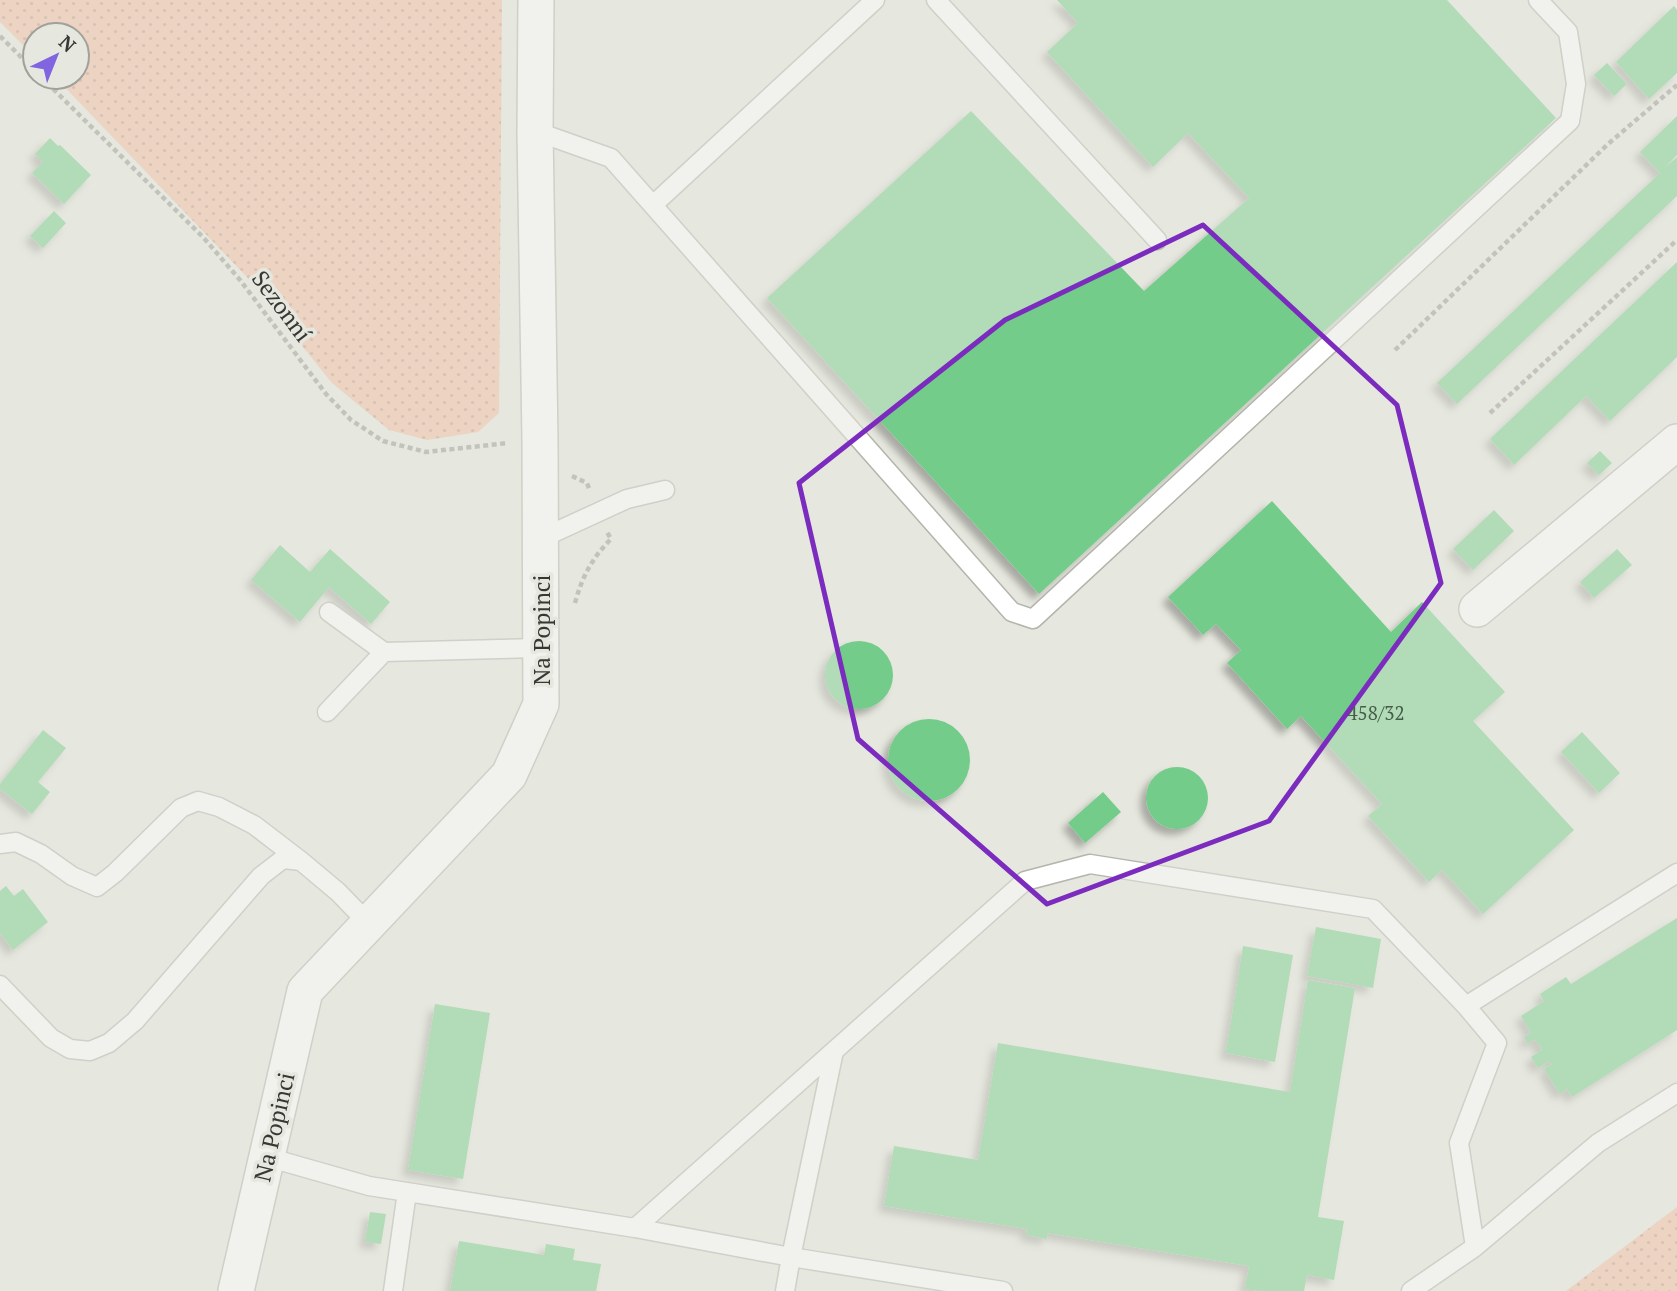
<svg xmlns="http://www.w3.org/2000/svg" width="1677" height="1291" font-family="'PT Serif',serif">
  <defs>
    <pattern id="grass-dots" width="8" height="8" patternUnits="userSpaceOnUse" patternTransform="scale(1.75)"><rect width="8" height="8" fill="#f3baa0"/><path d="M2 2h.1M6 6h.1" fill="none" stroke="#c69883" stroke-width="1.8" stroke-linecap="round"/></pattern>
    <filter id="shadow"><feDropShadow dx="-6" dy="6" stdDeviation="3.5" flood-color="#0004"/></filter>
  </defs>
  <rect width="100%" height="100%" fill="#e6e7de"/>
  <path fill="url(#grass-dots)" d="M0 0H502L499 413 478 432 427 440 389 430 332 383 245 275 55 77H77V35H35V57L0 22Z
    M1677 1207V1291H1566Z"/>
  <path fill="#73cc89" filter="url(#shadow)" d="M1057 0H1447L1556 118 1039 594 767 298 971 111 1144 291 1249 198 1188 133 1153 167 1047 52 1078 23Z
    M1674 6 1677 10V73L1649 99 1616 62Z
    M1607 63 1627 84 1614 96 1594 75Z
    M1677 116V155L1663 169 1677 157V196L1457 404 1437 383 1660 173 1640 152Z
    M50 138 58 146 60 145 91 175 64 204 32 173 43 162 35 154Z
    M54 211 66 223 43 248 30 236Z
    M1677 262V357L1610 421 1586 396 1514 465 1490 439Z
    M1600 451 1612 463 1599 475 1587 463Z
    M1272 501 1391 632 1422 602 1505 692 1473 721 1574 830 1483 914 1442 870 1429 882 1368 816 1382 804 1301 716 1287 729 1227 663 1241 650 1216 624 1203 635 1168 597Z
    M1494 510 1514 531 1473 570 1453 549Z
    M280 545 310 572 330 549 390 602 371 624 329 587 300 622 251 580Z
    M1617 549 1632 565 1594 598 1580 582Z
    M825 675a34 34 0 1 1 68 0a34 34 0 1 1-68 0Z
    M888 760a41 41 0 1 1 82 0a41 41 0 1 1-82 0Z
    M43 730 66 748 38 782 50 792 32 814 0 789V784Z
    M1582 732 1620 773 1599 793 1561 752Z
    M1146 798a31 31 0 1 1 62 0a31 31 0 1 1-62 0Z
    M1103 792 1121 812 1085 843 1068 823Z
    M6 886 14 896 23 889 48 922 13 950 0 933V891Z
    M1677 918V1030L1572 1097 1567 1089 1560 1094 1544 1069 1552 1064 1549 1061 1538 1068 1531 1057 1542 1050 1535 1039 1528 1044 1524 1037 1531 1033 1521 1016 1544 1001 1540 994 1566 977 1571 984Z
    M1316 927 1381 939 1373 988 1307 976Z
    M1243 946 1293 955 1275 1062 1226 1053Z
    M1308 980 1355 988 1318 1217 1344 1221 1334 1280 1307 1275 1304 1291H1260L1245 1289 1249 1266 1048 1233 1047 1239 1026 1235 1027 1229 884 1206 894 1146 978 1160 998 1043 1290 1092Z
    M435 1004 490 1013 463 1179 408 1170Z
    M370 1212 386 1214 381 1244 365 1242Z
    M459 1241 544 1255 546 1244 575 1249 573 1260 601 1264 596 1291H450Z"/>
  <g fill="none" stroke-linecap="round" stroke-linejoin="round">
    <g stroke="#b3b4ab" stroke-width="21">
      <path id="lane" d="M936 0 1157 240
        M535 131 611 158 1012 612 1033 619 1570 121 1576 84 1568 32 1538 0
        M653 205 875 0
        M540 539 627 499 665 490
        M329 612 384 652 541 648
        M327 712 384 652
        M0 844 16 842 41 854 72 876 97 887 115 873 181 808 198 801 219 807 254 825 301 861
        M0 985 51 1038 70 1049 90 1051 109 1043 135 1021 261 876 283 859 301 861 338 892 369 924
        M1466 1006 1497 1043 1459 1143 1475 1247
        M267 1157 369 1186 635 1228 1025 881 1090 864 1373 909 1466 1006 1677 873
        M635 1228 791 1257 834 1051
        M393 1291 407 1192
        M785 1291 791 1257 1003 1291
        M1411 1291 1475 1247 1598 1143 1677 1093"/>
    </g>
    <g stroke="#b3b4ab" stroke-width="38">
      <path id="street" d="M1477 609 1677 442
        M236 1291 305 991 509 775 541 704 540 440 535 131 536 0"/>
    </g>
    <path stroke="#989992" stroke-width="4.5" stroke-dasharray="5 3.5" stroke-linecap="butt" d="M0 36 35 71
      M41 77 203 237 240 280 326 394 351 420 383 441 426 452 508 443
      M1395 350 1608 144 1677 85
      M1490 413 1677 240
      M572 476 587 483 590 491
      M575 603C582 577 592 558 611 539L607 532"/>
    <use href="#lane" stroke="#fff" stroke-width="18"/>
    <use href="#street" stroke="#fff" stroke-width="35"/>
  </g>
  <path d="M0 0H1677V1291H0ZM1203 225 1397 405 1441 583 1269 821 1047 904 858 739 799 483 1005 320Z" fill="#e6e7de" fill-opacity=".55" fill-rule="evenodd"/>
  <path fill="none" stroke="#7b2cbf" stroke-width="5" stroke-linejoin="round" d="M1203 225 1397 405 1441 583 1269 821 1047 904 858 739 799 483 1005 320Z"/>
  <g text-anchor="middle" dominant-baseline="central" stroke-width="7" stroke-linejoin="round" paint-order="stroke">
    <g font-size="19" fill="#465d49">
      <text x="1376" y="712">458/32</text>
    </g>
    <g font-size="23" fill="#373834" stroke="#e6e7de">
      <text transform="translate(282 306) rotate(53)">Sezonní</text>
      <text transform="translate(541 630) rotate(-90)">Na Popinci</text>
      <text transform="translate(274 1127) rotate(-77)">Na Popinci</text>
    </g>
  </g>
  <g transform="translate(56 56) rotate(43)"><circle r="33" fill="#e6e7de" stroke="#a0a19a" stroke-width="2"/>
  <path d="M0-5L12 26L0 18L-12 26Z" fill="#8064e0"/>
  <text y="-10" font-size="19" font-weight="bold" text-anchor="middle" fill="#373834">N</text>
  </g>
</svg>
